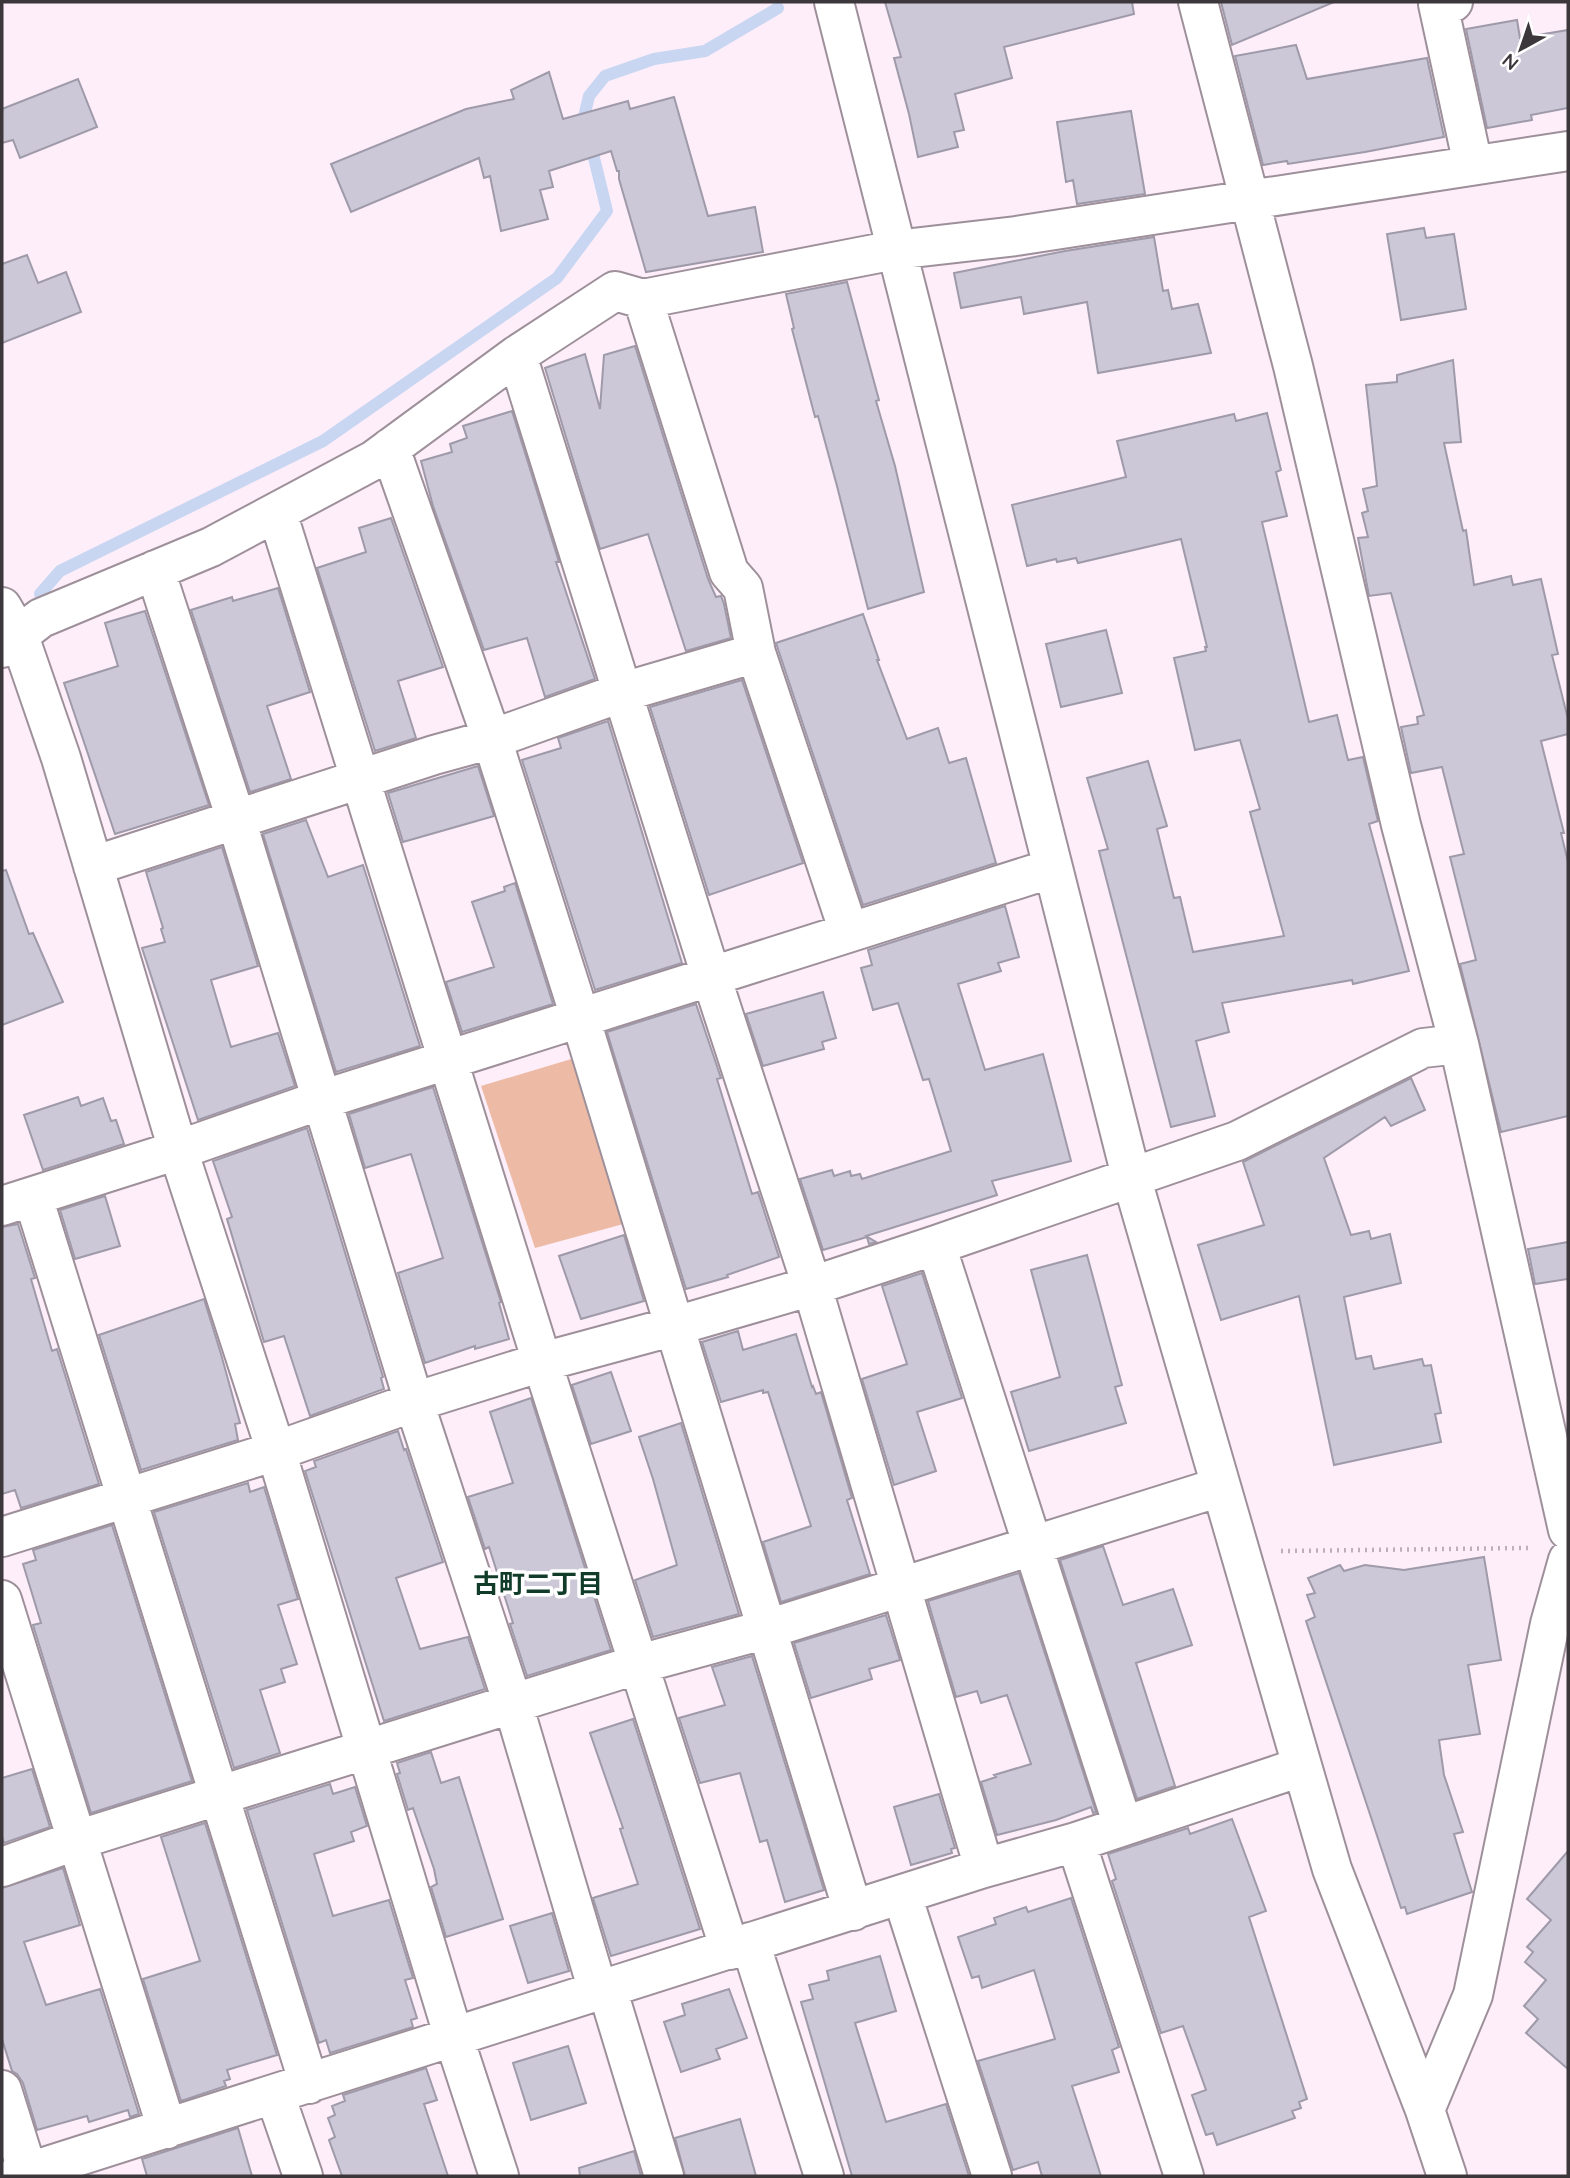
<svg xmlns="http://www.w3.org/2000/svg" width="1570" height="2178" font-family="Quicksand,'Noto Sans JP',sans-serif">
  <rect width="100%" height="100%" fill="#fdeef9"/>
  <path fill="#edbba5" d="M578 1057 627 1223 535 1248 481 1086Z"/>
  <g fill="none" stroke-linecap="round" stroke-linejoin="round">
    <path stroke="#c8d6f2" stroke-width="12" d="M40 594 60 571 323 441 557 278 607 211 584 117 589 96 605 76 654 59 705 51 778 8"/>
  </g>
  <path fill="#ccc8d7" stroke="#9f9aa9" stroke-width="2" d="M885 2H1132L1134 14 1004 47 1012 78 955 94 964 130 954 132 958 147 918 157 909 114 894 58 901 57Z
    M1221 2H1334L1232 45Z
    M1517 20 1520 38 1568 30V108L1531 115 1532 120 1487 128 1466 29Z
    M1296 45 1307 79 1427 58 1444 137 1365 152 1288 164 1287 161 1263 165 1235 56Z
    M549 72 563 119 628 101 630 109 674 97 708 216 755 207 763 252 646 272 619 179V171H617L611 151 549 171 553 187 540 190 548 219 501 231 490 176 484 178 479 158 351 212 331 164 466 109 514 99 511 90Z
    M78 79 97 127 20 158 13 140 2 143V109Z
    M1131 111 1145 194 1077 204 1073 180 1066 182 1057 122Z
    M1424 228 1426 238 1454 234 1466 309 1401 320 1387 234Z
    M1154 237 1163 291 1168 290 1172 309 1198 304 1211 353 1098 373 1087 302 1024 314 1021 297 961 308 954 273 1065 251Z
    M27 255 38 283 66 272 81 312 2 343V264Z
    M847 282 879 400 876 401 895 466 924 592 868 609 837 486 818 416 815 417 792 329 794 328 786 294Z
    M635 346 708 579 716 597 721 596 724 604 731 638 686 651 648 534 600 549 545 368 585 354 600 409 604 355Z
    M1453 360 1461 442 1444 443 1463 531 1466 530 1474 585 1511 576 1513 585 1541 579 1558 654 1552 655 1568 719V734L1541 741 1564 833H1561L1568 862V1116L1501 1132 1460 964 1476 960 1450 857 1464 854 1442 767 1411 773 1401 727 1418 724 1417 717 1424 715 1391 593 1369 596 1358 538 1368 537 1362 513 1368 511 1363 489 1377 486 1366 385 1397 382V375Z
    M512 411 559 562H556L595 679 545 697 527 638 484 650 433 506 421 461 452 452 450 444 467 438 463 426Z
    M1267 413 1281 470 1276 472 1287 516 1262 522 1309 722 1337 715 1348 760 1363 757 1378 821 1369 824 1409 971 1353 984 1352 980 1222 1003 1229 1032 1196 1041 1215 1116 1171 1127 1099 851 1108 849 1087 778 1148 761 1167 826 1157 829 1174 898 1180 897 1193 952 1284 936 1250 812 1260 809 1240 740 1195 750 1174 658 1206 651 1205 647H1207L1181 539 1078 563 1076 558 1057 562 1056 559 1027 566 1012 505 1126 477 1117 441 1234 414 1236 421Z
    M391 518 443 667 398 681 416 738 375 751 317 568 366 552 359 528Z
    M278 588 310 692 267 706 291 779 250 792 191 610 232 597 233 601Z
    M145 611 209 805 115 834 64 683 118 666 105 623Z
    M863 614 879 660H877L907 739 938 728 949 763 966 758 996 863 863 905 776 643Z
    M1106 630 1122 693 1061 707 1046 644Z
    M742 680 803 863 709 895 650 707Z
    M608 721 682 963 595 990 522 760 561 748 558 738Z
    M478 766 494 816 403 842 388 793Z
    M306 820 328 877 363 865 420 1046 336 1072 263 834Z
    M222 847 258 966 211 980 231 1047 278 1033 295 1086 198 1120 142 948 165 942 161 929 163 928 146 872Z
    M6 870 29 934 33 933 63 1002 2 1025V871Z
    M515 883 553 1004 462 1032 446 982 494 967 472 902 505 891 504 887Z
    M1005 906 1019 957 998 963 1001 971 958 984 985 1070 1043 1054 1071 1161 992 1181 997 1195 866 1236 876 1242 869 1244 867 1237 823 1250 800 1179 832 1170 834 1176 850 1171 851 1176 860 1174 862 1179 951 1151 929 1079 923 1080 898 1003 873 1010 861 968 872 965 868 950Z
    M823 992 836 1038 822 1042 824 1049 763 1066 746 1014Z
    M696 1004 721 1078 717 1079 752 1194 758 1192 779 1257 727 1275 728 1277 686 1289 607 1032Z
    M1411 1078 1425 1110 1391 1126 1385 1117 1324 1158 1351 1235 1369 1231 1371 1239 1390 1234 1401 1283 1344 1297 1356 1359 1371 1356 1374 1369 1422 1359 1424 1366 1431 1365 1441 1413 1435 1414 1441 1442 1334 1465 1299 1296 1221 1320 1198 1245 1264 1225 1243 1162Z
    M433 1087 501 1302 499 1303 509 1339 475 1349V1346L425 1363 398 1273 443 1258 411 1154 365 1168 349 1114Z
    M78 1097 81 1106 103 1098 111 1121 116 1120 124 1144 43 1170 24 1115Z
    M307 1128 383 1377 381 1378 384 1389 310 1416 284 1336 264 1342 227 1219 232 1217 213 1161Z
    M105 1196 120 1246 75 1259 60 1210Z
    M18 1224 35 1278 31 1279 52 1351 57 1349 99 1484 21 1508 15 1490 2 1494V1227Z
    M624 1235 644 1301 581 1319 559 1256Z
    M1568 1242V1279L1535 1284 1528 1249Z
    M1087 1255 1122 1385 1115 1387 1126 1423 1029 1451 1011 1392 1060 1377 1031 1270Z
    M922 1273 962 1398 917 1412 936 1471 894 1485 862 1379 907 1364 882 1286Z
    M204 1299 221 1354 240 1423 235 1424 238 1440 141 1470 99 1335Z
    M738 1331 743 1350 796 1334 812 1387 813 1386 816 1394 821 1392 852 1498 847 1500 870 1574 781 1602 763 1542 811 1526 768 1392 763 1393V1390L721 1402 702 1342Z
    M611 1372 631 1431 591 1444 572 1385Z
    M531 1398 611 1650 527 1676 510 1624 513 1623 489 1547 485 1549 468 1497 513 1483 490 1412Z
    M681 1423 739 1614 653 1637 635 1580 677 1565 653 1479 639 1437Z
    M398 1431 404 1450 406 1449 443 1562 396 1578 420 1649 468 1637 485 1689 384 1721 305 1471 316 1467 314 1461Z
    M248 1483 250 1492 264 1487 298 1599 278 1605 297 1664 281 1669 285 1682 260 1690 280 1753 234 1768 154 1512Z
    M112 1525 192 1781 91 1813 33 1625 41 1623 23 1564 36 1560 33 1550Z
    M1103 1546 1123 1605 1173 1589 1192 1645 1136 1663 1175 1786 1137 1799 1060 1560Z
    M1484 1557 1501 1660 1468 1665 1480 1734 1439 1740 1444 1775 1463 1832 1454 1834 1472 1892 1407 1914 1405 1907 1401 1908 1306 1621 1315 1617 1307 1595 1315 1593 1308 1578 1340 1565 1344 1571 1365 1565 1404 1570Z
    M1019 1573 1096 1812 1093 1813 1091 1807 1056 1820 997 1835 981 1782 996 1777 994 1775 1031 1764 1007 1695 981 1703 977 1691 956 1697 928 1601Z
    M886 1615 900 1660 869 1669 872 1679 811 1698 794 1643Z
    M752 1656 824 1890 785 1902 767 1840 760 1842 740 1773 700 1783 679 1718 725 1705 712 1667Z
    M633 1719 700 1929 611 1956 593 1898 638 1884 620 1829 623 1828 590 1733Z
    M431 1752 441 1783 459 1777 503 1919 446 1937 431 1887 437 1884 434 1869 413 1808 408 1810 397 1774 400 1773 397 1763Z
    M32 1769 50 1827 4 1843 2 1837V1778Z
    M330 1784 333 1794 355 1787 367 1826 351 1832 354 1841 314 1854 333 1916 389 1900 413 1978 405 1980 417 2018 411 2020 413 2027 330 2053 326 2040 319 2043 247 1810Z
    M939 1794 955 1848 951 1849 952 1853 911 1865 894 1807Z
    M1232 1819 1266 1911 1249 1917 1307 2099 1299 2102 1301 2108 1292 2111 1295 2118 1217 2145 1213 2133 1206 2135 1192 2095 1206 2090 1183 2026 1161 2033 1112 1881 1116 1879 1108 1854 1188 1828 1190 1834Z
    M205 1823 277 2055 227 2070 230 2079 224 2081 226 2086 181 2101 143 1979 200 1961 161 1837Z
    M1568 1851V2069L1526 2033 1538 2019 1524 2006 1546 1980 1525 1962 1533 1952 1527 1947 1551 1920 1527 1899Z
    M63 1868 80 1925 24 1942 46 2005 100 1989 139 2114 130 2117 128 2110 89 2122 87 2116 37 2130 23 2083 17 2074 12 2071 2 2039V1888Z
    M1071 1898 1119 2047 1112 2050 1119 2072 1072 2086 1101 2176H1042L1038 2162 1013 2170 978 2061 1055 2039 1034 1970 982 1988 979 1976 972 1978 958 1937 996 1924 994 1918 1026 1907 1028 1912Z
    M552 1913 569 1971 528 1983 510 1926Z
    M880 1956 896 2011 855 2023 886 2122 946 2104 969 2176H852L801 2002 813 1999 809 1985 829 1980 827 1971Z
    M729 1989 747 2038 716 2049 720 2059 681 2072 664 2022 685 2015 682 2004Z
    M568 2046 586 2103 531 2120 513 2063Z
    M426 2068 437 2100 424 2104 448 2176H342L329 2140 335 2137 328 2118 335 2115 332 2106 345 2101 343 2095Z
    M740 2119 756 2176H685L675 2138Z
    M238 2128 252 2176H147L142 2159Z
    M634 2151 641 2176H580L579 2168Z"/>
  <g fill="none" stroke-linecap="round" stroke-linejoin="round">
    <g stroke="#9e909a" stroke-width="42">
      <path id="minor" d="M834 2 1131 1176 1332 1869 1425 2110 1447 2176
        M1198 2 1293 366 1401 825 1459 1044 1568 1530
        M1453 2 1438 4 1473 165
        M643 299 729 572 743 588 756 653 849 932
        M517 355 711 976 812 1286 984 1868
        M390 448 492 739 580 1017 853 1911
        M277 512 542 1362 730 1950
        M155 570 236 819 414 1402 513 1704 598 1991
        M2 607 19 636 61 758 178 1150 276 1451 454 2038 499 2176
        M2 648 41 618 211 547 374 460 517 355 615 291 643 299 895 250 1016 236 1568 151
        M93 866 434 755 492 739 623 692 756 653
        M33 1197 309 2084
        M2 1206 178 1150 321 1100 1053 868
        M936 1245 1123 1826
        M2 1537 276 1451 414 1402 542 1362 675 1326 812 1286 936 1245 1237 1141 1423 1048 1459 1044
        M2 1600 167 2129
        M1076 1842 1184 2176
        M2 1867 77 1840 639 1664 767 1629 1220 1487
        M902 1895 992 2176
        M750 1942 824 2176
        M607 1988 664 2176
        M2 2090 28 2173
        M275 2095 303 2176
        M1425 2110 1473 1995 1550 1624 1568 1560
        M16 2176 984 1868 1076 1842 1301 1767"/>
    </g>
    <path stroke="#bbb0b8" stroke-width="4.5" stroke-dasharray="2 5" stroke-linecap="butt" d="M1281 1551 1528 1548"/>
    <use href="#minor" stroke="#fff" stroke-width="38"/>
  </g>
  <g text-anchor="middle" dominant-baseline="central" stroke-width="7" stroke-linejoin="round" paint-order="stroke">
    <g font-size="26" font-weight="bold" fill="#103c29" stroke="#fff">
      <text x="538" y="1583">古町二丁目</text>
    </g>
  </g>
  <rect width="1570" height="2178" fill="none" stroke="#3c373b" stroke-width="7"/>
  <g transform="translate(1521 49) rotate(220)" stroke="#ffffff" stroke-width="5" paint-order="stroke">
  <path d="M0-5L12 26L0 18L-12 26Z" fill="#3c373b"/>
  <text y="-10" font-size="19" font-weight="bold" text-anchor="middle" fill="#3c373b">N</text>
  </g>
</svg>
